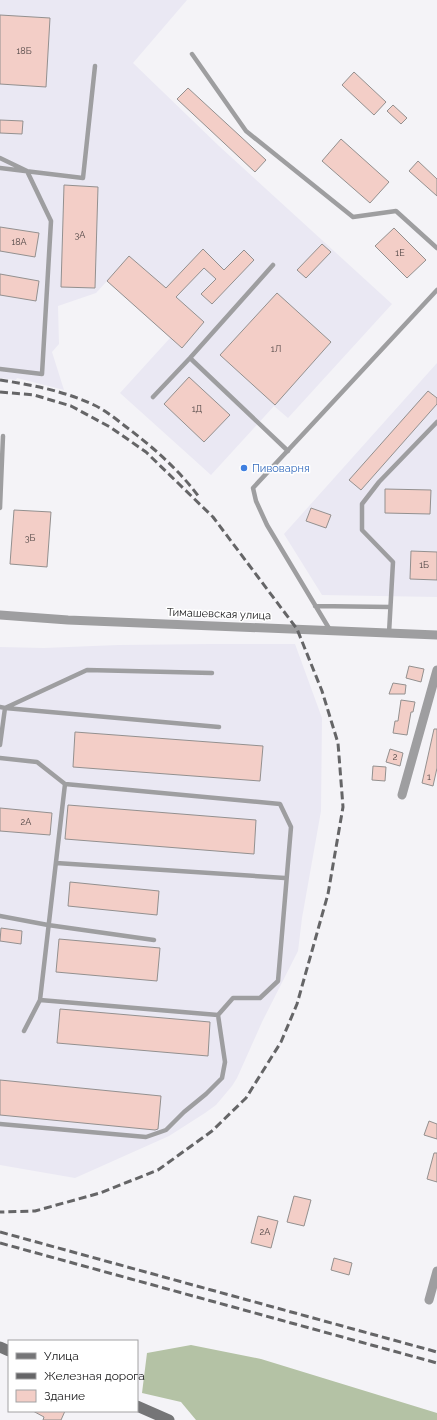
<svg xmlns="http://www.w3.org/2000/svg" width="437" height="1420" font-family="Raleway,sans-serif">
  <rect width="100%" height="100%" fill="#f4f3f7"/>
  <path fill="#eae8f3" d="M0 0H187L133 63 219 146 392 304 288 418 274 406 211 475 120 393 170 338 107 281 96 293 58 306 59 344 52 352 64 390 17 378 16 380 0 378Z
    M437 363V597L322 595 284 534Z
    M210 644H295L322 718 321 811 302 918 298 951 262 1022 237 1078 232 1086 216 1105 205 1113 169 1136 75 1178 0 1165V647L44 648 118 645Z"/>
  <path fill="#b4c2a5" d="M191 1345 261 1359 437 1413V1420H196L181 1402 142 1393 147 1353Z"/>
  <path fill="#f3cec7" stroke="#93908f" d="M0 15 50 18 46 87 0 84Z
    M354 72 386 102 374 115 342 85Z
    M188 88 266 160 255 172 177 99Z
    M393 105 407 118 401 124 387 111Z
    M0 120 23 121 22 134 0 133Z
    M341 139 389 182 370 203 322 161Z
    M418 161 437 179V196L409 171Z
    M64 185 98 187 95 288 61 287Z
    M0 227 39 233 35 257 0 251Z
    M394 228 426 260 407 278 375 246Z
    M322 244 331 252 306 278 297 270Z
    M203 249 224 270 244 250 254 260 212 304 201 294 216 279 204 268 176 297 204 322 182 348 107 281 129 256 166 288Z
    M0 274 39 281 36 301 0 295Z
    M277 293 331 342 275 405 220 355Z
    M189 377 230 415 204 442 164 404Z
    M428 391 437 398V404L361 490 349 480Z
    M385 489 431 490 430 514 385 513Z
    M311 508 331 515 326 528 306 521Z
    M14 510 51 512 47 567 10 564Z
    M411 551 437 552V580L410 579Z
    M409 666 424 669 421 682 406 678Z
    M393 683 406 685 405 694H389Z
    M401 700 415 702 413 712H411L407 735 393 733 395 721H398Z
    M434 729H437V768L433 786 422 783Z
    M75 732 263 746 260 781 73 767Z
    M390 749 403 753 400 766 386 762Z
    M373 766 386 767 385 781 372 780Z
    M68 805 256 820 254 854 65 839Z
    M0 808 52 813 50 835 0 831Z
    M70 882 159 891 157 915 68 906Z
    M1 928 22 931 21 944 0 941Z
    M59 939 160 948 157 981 56 972Z
    M60 1009 210 1022 208 1056 57 1043Z
    M0 1080 161 1096 158 1129 155 1130 0 1115Z
    M429 1121 437 1124V1139L424 1135Z
    M434 1153H437V1182L427 1179Z
    M294 1196 311 1200 304 1226 287 1222Z
    M258 1216 278 1221 271 1248 251 1243Z
    M334 1258 352 1263 349 1275 331 1270Z
    M33 1411H65L61 1420H43L44 1417Z"/>
  <g fill="none" stroke-linecap="round" stroke-linejoin="round">
    <path stroke="#9e9ea0" stroke-width="4.5" d="M192 54 246 131 353 217 396 211 437 248
      M0 158 27 171 51 221 42 374 0 369
      M0 168 83 178 95 66
      M190 358 288 451
      M153 397 190 358 273 265
      M0 508 3 436
      M315 606 390 607
      M330 630 267 525 256 501 253 488 437 290
      M389 633 393 562 362 530V504L379 482 437 422
      M0 707 5 708 87 670 212 673
      M0 745 5 708 219 727
      M0 758 37 762 65 784 280 804 291 827 278 981 260 998H233L218 1015 40 1000
      M56 863 285 878
      M0 916 48 925 154 940
      M24 1031 40 1000 65 784
      M0 1124 146 1137 166 1130 184 1112 206 1094 222 1078 225 1062 218 1015"/>
    <path stroke="#9e9ea0" stroke-width="9" d="M0 615 68 620 437 635
      M402 795 437 670
      M429 1300 437 1271"/>
    <path stroke="#757577" stroke-width="11" d="M0 1347 9 1351
      M137 1406 169 1420"/>
    <path stroke="#656567" stroke-width="3" stroke-dasharray="8 4" stroke-linecap="butt" d="M0 380C33 385 64 391 94 405 107 411 118 421 129 429 155 449 180 471 199 497
      M0 392 34 395 71 406 110 427 146 452 213 517 297 629 322 691 338 743 343 807 328 894 297 1004 281 1042 246 1098 212 1131 158 1170 100 1193 35 1211 0 1212
      M0 1232 437 1352
      M0 1243 437 1363"/>
  </g>
  <circle fill="#3f7fe0" stroke="#fff" stroke-width="1.5" cx="244" cy="468" r="4"/>
  <g text-anchor="middle" dominant-baseline="central" stroke-width="3" stroke-linejoin="round" paint-order="stroke">
    <g font-size="9" fill="#4e4544">
      <text x="24" y="51">18Б</text>
      <text x="80" y="235">3А</text>
      <text x="19" y="242">18А</text>
      <text x="400" y="253">1Е</text>
      <text x="276" y="349">1Л</text>
      <text x="197" y="409">1Д</text>
      <text x="30" y="538">3Б</text>
      <text x="424" y="565">1Б</text>
      <text x="395" y="757">2</text>
      <text x="429" y="777">1</text>
      <text x="26" y="822">2А</text>
      <text x="265" y="1232">2А</text>
    </g>
    <g font-size="11" fill="#366cbe" stroke="#fff" text-anchor="start">
      <text x="252" y="468">Пивоварня</text>
    </g>
    <g font-size="11" fill="#171718" stroke="#fff">
      <text transform="translate(219 614) rotate(2)">Тимашевская улица</text>
    </g>
  </g>
  <rect x="8" y="1340" width="130" height="72" fill="#ffffff" stroke="#a2a2a3"/>
  <rect x="16" y="1353" width="20" height="6" fill="#757577" stroke="#a2a2a3"/>
  <text x="44" y="1360" font-size="12" fill="#171718">Улица</text>
  <rect x="16" y="1373" width="20" height="6" fill="#656567" stroke="#a2a2a3"/>
  <text x="44" y="1380" font-size="12" fill="#171718">Железная дорога</text>
  <rect x="16" y="1390" width="20" height="12" fill="#f3cec7" stroke="#a2a2a3"/>
  <text x="44" y="1400" font-size="12" fill="#171718">Здание</text>
</svg>
